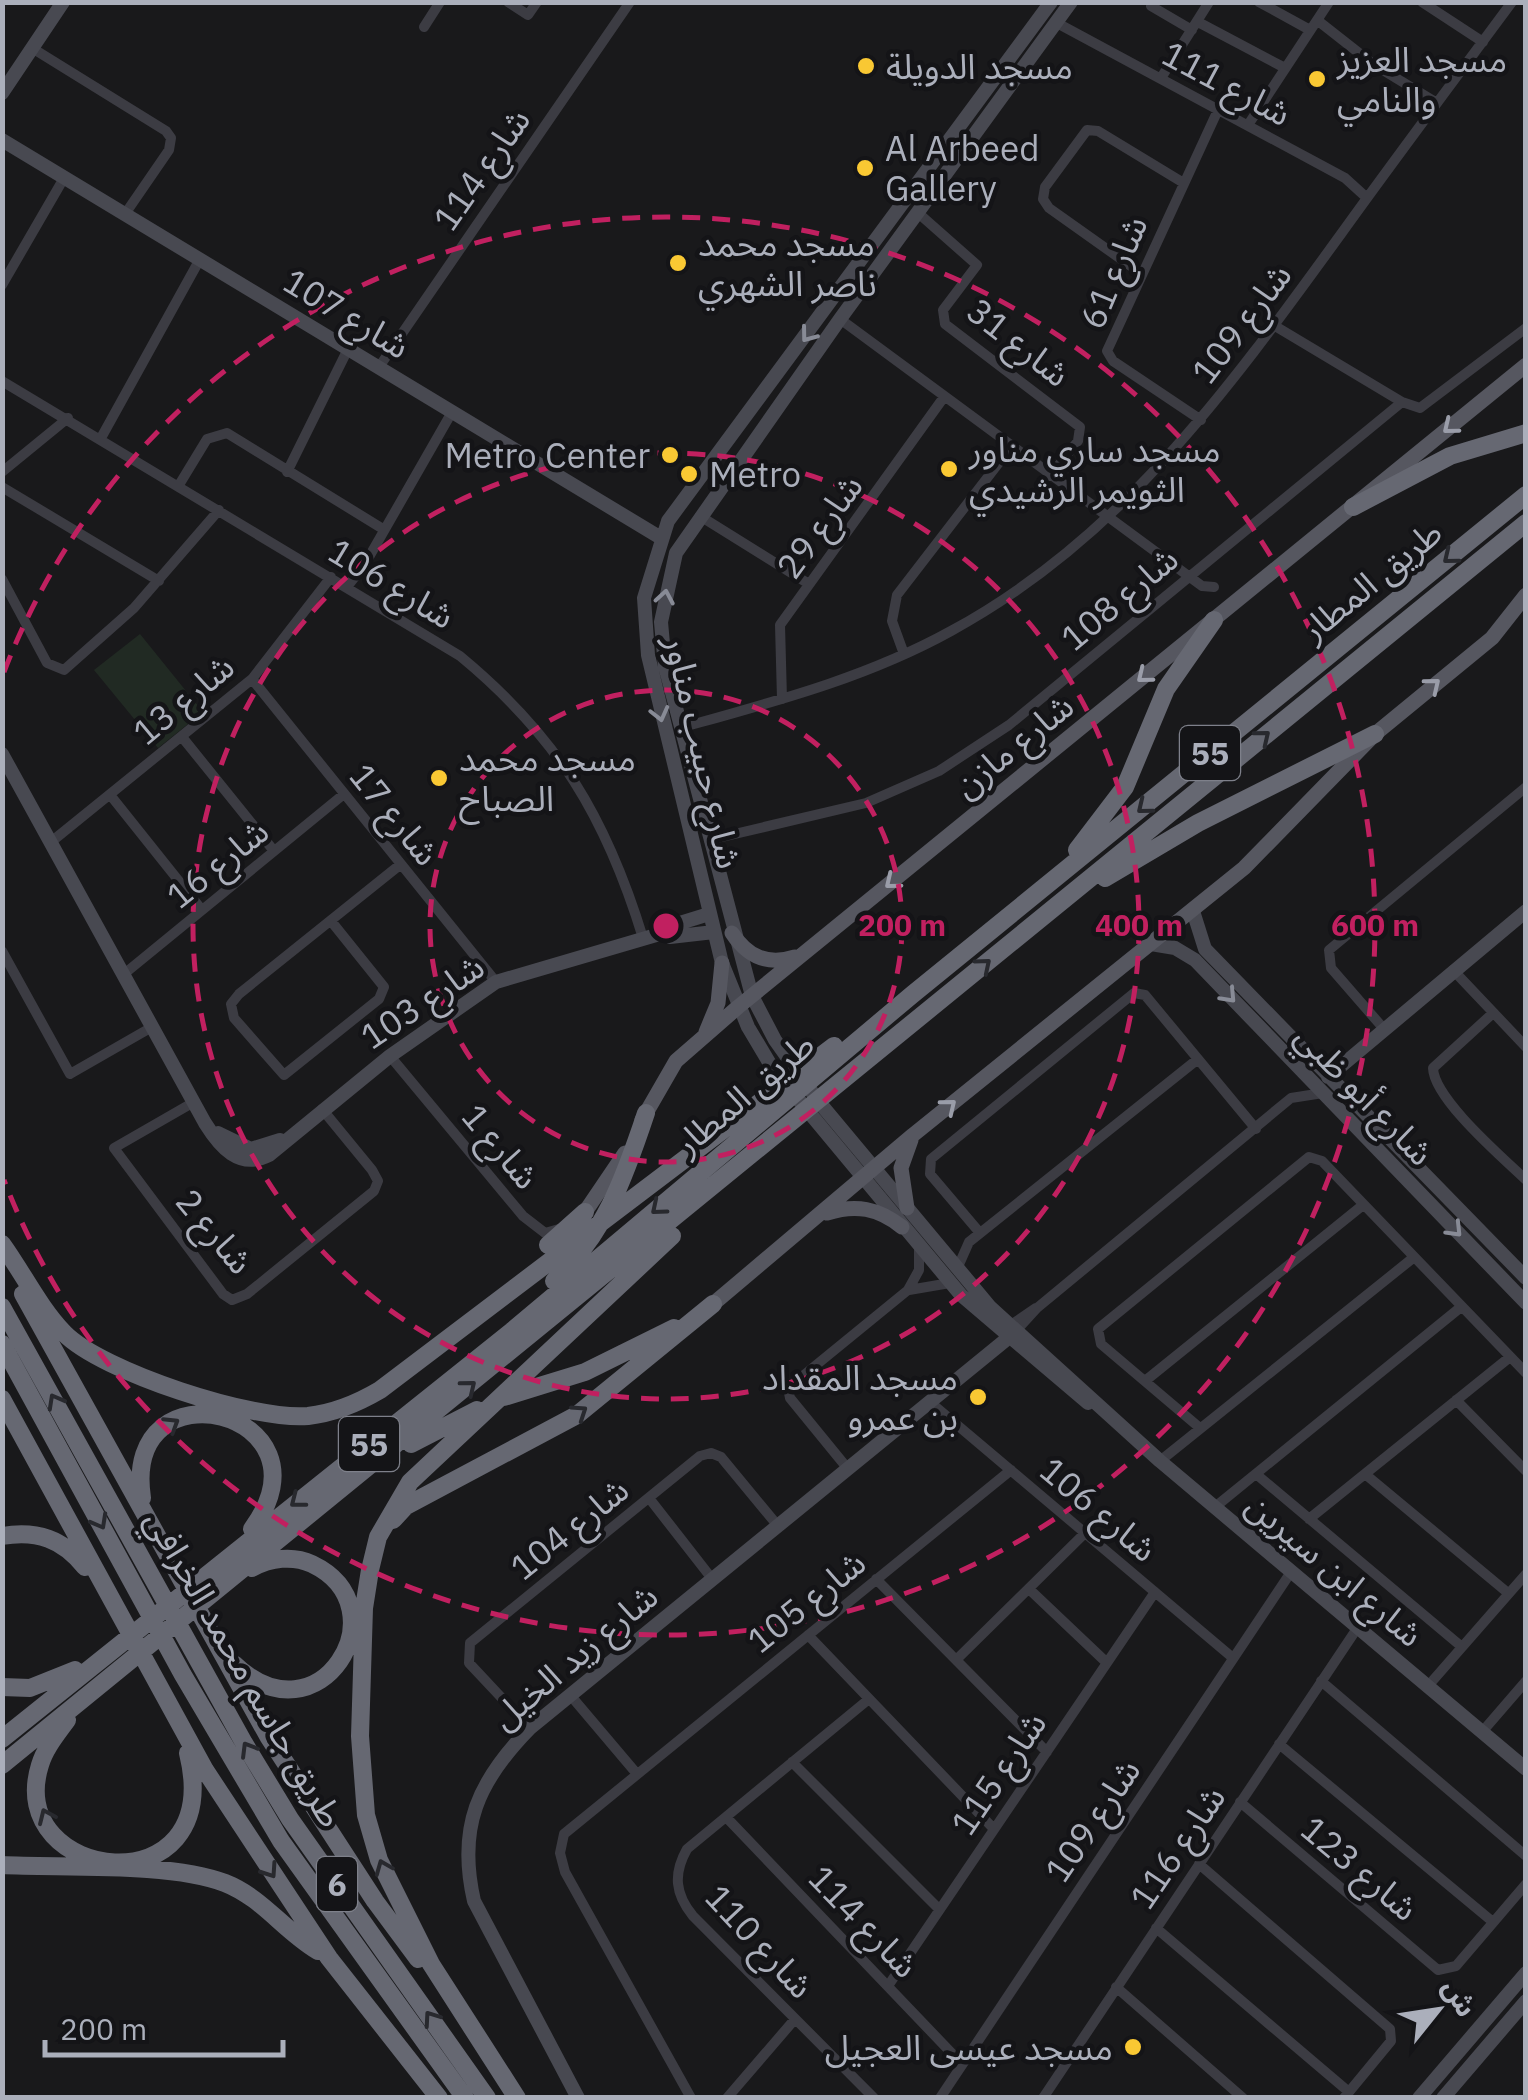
<svg xmlns="http://www.w3.org/2000/svg" width="1528" height="2100" font-family="'IBM Plex Sans','Noto Sans Arabic',sans-serif">
  <rect width="100%" height="100%" fill="#19191b"/>
  <path fill="#212a23" d="M140 634 203 712 158 748 94 670Z"/>
  <g fill="none" stroke-linecap="round" stroke-linejoin="round">
    <path stroke="#3c3c43" stroke-width="10" d="M508 2 528 15 537 2
      M1259 2 1310 30
      M1422 2 1483 42
      M1151 6 1192 30
      M1317 20 1373 64 1437 103
      M1198 22 1285 68
      M1057 23 1345 178 1367 198
      M424 27 440 2
      M32 48 166 131 171 138 169 150 125 214
      M1161 78 1209 2
      M1248 125 1329 2
      M917 212 977 265 943 310 945 324 1080 427 1078 441 1050 476
      M1142 274 1049 208 1043 199 1045 187 1087 130 1098 131 1182 182
      M2 285 64 178
      M840 319 1202 586 1214 587
      M1275 326 1402 402 1420 408 1526 328
      M379 367 630 2
      M2 381 460 656C558 737 606 817 643 938
      M1201 420 1113 361 1107 351 1218 110
      M101 438 200 259
      M2 472 68 418
      M287 472 348 349
      M179 485 207 439 227 433 383 529
      M2 487 159 581
      M700 516 809 584
      M2 579 47 663 64 670 134 608 219 510
      M347 587 365 564 452 412
      M904 654 892 621 897 595 1011 447
      M252 679 496 982
      M782 699 780 625 944 397
      M680 728C773 702 866 678 951 631 1121 539 1230 387 1341 234 1397 156 1455 79 1512 2
      M182 737 274 851
      M111 796 202 910
      M709 840 866 803 939 771 1009 725 1402 402
      M51 842 252 679 331 577
      M331 921 384 987 379 999 284 1075 234 1018 231 1004 239 994 401 864
      M2 951 70 1074 152 1027
      M1453 970 1526 1047
      M124 974 344 794
      M1492 1014 1433 1068C1434 1099 1502 1157 1526 1180
      M1384 1029 1331 968 1329 950 1526 787
      M390 1056 523 1216 545 1233 559 1229
      M194 1102 114 1148 223 1294 232 1300 247 1294 374 1191 378 1181 372 1170 322 1109
      M980 1233 930 1174 931 1159 1134 993 1145 995 1256 1129
      M957 1269 969 1242 1198 1059
      M909 1290 950 1283
      M1011 1325 1036 1308
      M1016 1331 1037 1308 1291 1098 1323 1093
      M1145 1381 1363 1205
      M1456 1400 1526 1471
      M930 1402 1233 1658
      M1200 1428 1101 1344 1098 1329 1309 1157 1322 1161 1526 1373
      M1160 1461 1413 1258
      M848 1469 790 1398 788 1388 908 1290 919 1270V1248
      M1256 1474 1462 1647
      M1365 1474 1508 1593
      M649 1498 713 1580
      M1215 1507 1461 1307
      M1309 1519 1510 1357
      M876 1579 1047 1752
      M1029 1589 1106 1662
      M808 1635 993 1828
      M956 1660 1085 1533
      M1321 1681 1526 1856
      M1428 1686 1526 1574
      M571 1696 637 1774
      M869 1699 687 1849C673 1874 675 1894 693 1916L874 2098
      M530 1728 469 1663 470 1643 700 1456 711 1453 721 1457 778 1526
      M1482 1732 1526 1681
      M1279 1744 1493 1922
      M792 1762 939 1909
      M1240 1802 1438 1970 1456 1966 1526 1884
      M726 1817 962 2064
      M1199 1864 1390 2029 1391 2041 1344 2098
      M1156 1928 1349 2092
      M888 1986 1155 1592
      M1116 1987 1243 2098
      M691 2098 565 1872 560 1853 564 1834 1011 1470
      M727 2098 795 2019
      M940 2098 1291 1572
      M1043 2098 1358 1627"/>
    <path stroke="#484951" stroke-width="14" d="M1051 2 668 521 644 598 648 655 722 963 748 1027 773 1069 961 1295 1088 1403
      M1071 2 840 319 676 553 661 622 665 666 752 996 775 1040 819 1102 990 1307 1160 1461 1526 1769
      M2 93 63 2
      M2 140 661 538
      M2 754 205 1123C220 1147 239 1170 269 1155L390 1056 496 982 663 933 667 927 709 914
      M1193 911 1205 949 1526 1278
      M663 933 670 937 714 932
      M1151 944 1175 948 1195 960 1526 1303
      M1328 1077 1526 911
      M218 1133 251 1149 280 1140
      M578 2098 474 1901C457 1827 478 1781 530 1728L1013 1334
      M1419 2098 1526 1973
      M1443 2098 1526 2001"/>
    <path stroke="#565760" stroke-width="15" d="M732 933C747 956 767 966 795 957
      M706 1032 718 1003 722 963
      M642 1120 676 1061 738 1007 1526 365
      M907 1208 901 1168 911 1140
      M585 1212 625 1153
      M827 1213C856 1204 878 1208 902 1227
      M713 1304 913 1135 1244 868 1375 734 1492 638 1526 595"/>
    <path stroke="#666872" stroke-width="18" d="M1353 507 1450 456 1526 433
      M1077 850 1125 787 1166 689 1214 620
      M1105 878 1198 823 1375 734
      M2 1244C23 1273 39 1307 64 1333 102 1372 254 1421 308 1416 334 1413 358 1403 380 1390L834 1046
      M548 1245 585 1212
      M554 1281C605 1233 624 1179 646 1113
      M23 1294 268 1736 375 1901 418 1959
      M2 1307 244 1743 290 1819 487 2098
      M2 1344 183 1675 281 1841 465 2098
      M504 1397 585 1372 674 1328
      M2 1399 205 1770 329 1958 439 2098
      M411 1444 477 1410
      M142 1498C121 1358 339 1411 252 1529
      M393 1520 406 1506 577 1415 713 1304
      M2 1536C37 1530 63 1539 85 1567
      M234 1664C319 1746 404 1608 312 1564 293 1555 270 1558 252 1568
      M2 1687 30 1688 75 1670
      M67 1720C57 1734 45 1748 40 1765 3 1883 227 1911 188 1753
      M2 1739 512 1331 913 994 1526 495
      M2 1765 1526 523
      M2 1865C63 1868 171 1862 225 1883 263 1898 284 1931 318 1951
      M517 2098 431 1964 379 1860 366 1815 360 1736 364 1608 370 1570 378 1537 410 1482 672 1236"/>
  </g>
  <defs><path id="oneway-chevron" d="M-2-3.5L2.5 0L-2 3.5" fill="none" stroke-width="1.6" stroke-linecap="round" stroke-linejoin="round" transform="scale(2.5)"/></defs>
  <g stroke="#888b96">
    <use href="#oneway-chevron" transform="translate(808 335) rotate(127)"/>
    <use href="#oneway-chevron" transform="translate(665 597) rotate(-80)"/>
    <use href="#oneway-chevron" transform="translate(660 714) rotate(76)"/>
    <use href="#oneway-chevron" transform="translate(1229 996) rotate(47)"/>
    <use href="#oneway-chevron" transform="translate(1455 1230) rotate(46)"/>
  </g>
  <g stroke="#9a9da9">
    <use href="#oneway-chevron" transform="translate(1450 427) rotate(141)"/>
    <use href="#oneway-chevron" transform="translate(1144 676) rotate(141)"/>
    <use href="#oneway-chevron" transform="translate(1433 685) rotate(-39)"/>
    <use href="#oneway-chevron" transform="translate(892 882) rotate(141)"/>
    <use href="#oneway-chevron" transform="translate(949 1106) rotate(-39)"/>
  </g>
  <g stroke="#28292e">
    <use href="#oneway-chevron" transform="translate(1450 557) rotate(141)"/>
    <use href="#oneway-chevron" transform="translate(1263 737) rotate(-39)"/>
    <use href="#oneway-chevron" transform="translate(1144 807) rotate(141)"/>
    <use href="#oneway-chevron" transform="translate(984 965) rotate(-40)"/>
    <use href="#oneway-chevron" transform="translate(658 1208) rotate(140)"/>
    <use href="#oneway-chevron" transform="translate(469 1387) rotate(-39)"/>
    <use href="#oneway-chevron" transform="translate(55 1401) rotate(-119)"/>
    <use href="#oneway-chevron" transform="translate(580 1412) rotate(-34)"/>
    <use href="#oneway-chevron" transform="translate(172 1424) rotate(-32)"/>
    <use href="#oneway-chevron" transform="translate(297 1501) rotate(142)"/>
    <use href="#oneway-chevron" transform="translate(100 1522) rotate(61)"/>
    <use href="#oneway-chevron" transform="translate(248 1749) rotate(-121)"/>
    <use href="#oneway-chevron" transform="translate(46 1816) rotate(-114)"/>
    <use href="#oneway-chevron" transform="translate(383 1867) rotate(-112)"/>
    <use href="#oneway-chevron" transform="translate(270 1871) rotate(56)"/>
    <use href="#oneway-chevron" transform="translate(431 2018) rotate(-125)"/>
  </g>
  <g fill="none" stroke="#c12060" stroke-width="5" stroke-dasharray="18 12">
    <circle cx="666" cy="926" r="236"/>
    <circle cx="666" cy="926" r="473"/>
    <path d="M4 672A709 709 0 1 1 4 1180"/>
  </g>
  <g fill="#f9c833" stroke="#141417" stroke-width="4">
    <circle cx="866" cy="66" r="10"/>
    <circle cx="1317" cy="79" r="10"/>
    <circle cx="865" cy="168" r="10"/>
    <circle cx="678" cy="263" r="10"/>
    <circle cx="670" cy="455" r="10"/>
    <circle cx="949" cy="469" r="10"/>
    <circle cx="689" cy="474" r="10"/>
    <circle cx="439" cy="778" r="10"/>
    <circle cx="978" cy="1397" r="10"/>
    <circle cx="1133" cy="2047" r="10"/>
  </g>
  <g text-anchor="middle" dominant-baseline="central" stroke-width="9" stroke-linejoin="round" paint-order="stroke">
    <g fill="#141417" stroke="#7e808a" stroke-width="2.5">
      <rect x="1180" y="726" width="60" height="54" rx="8"/>
      <rect x="339" y="1417" width="60" height="54" rx="8"/>
      <rect x="317" y="1857" width="40" height="54" rx="8"/>
    </g>
    <g font-size="32" font-weight="bold" fill="#abafbb">
      <text x="1210" y="753">55</text>
      <text x="369" y="1444">55</text>
      <text x="337" y="1884">6</text>
    </g>
    <g font-size="35" fill="#abafbb" stroke="#141417" text-anchor="start">
      <text x="1337" y="59">مسجد العزيز<tspan x="1337" dy="40">والنامي</tspan></text>
      <text x="886" y="66">مسجد الدويلة</text>
      <text x="885" y="148">Al Arbeed<tspan x="885" dy="40">Gallery</tspan></text>
      <text x="698" y="243">مسجد محمد<tspan x="698" dy="40">ناصر الشهري</tspan></text>
      <text x="969" y="449">مسجد ساري مناور<tspan x="969" dy="40">الثويمر الرشيدي</tspan></text>
      <text x="650" y="455" text-anchor="end">Metro Center</text>
      <text x="709" y="474">Metro</text>
      <text x="459" y="758">مسجد محمد<tspan x="459" dy="40">الصباح</tspan></text>
      <text x="958" y="1377" text-anchor="end">مسجد المقداد<tspan x="958" dy="40">بن عمرو</tspan></text>
      <text x="1113" y="2047" text-anchor="end">مسجد عيسى العجيل</text>
    </g>
    <g font-size="35" fill="#abafbb" stroke="#141417">
      <text transform="translate(1227 83) rotate(28)">شارع 111</text>
      <text transform="translate(481 169) rotate(-55)">شارع 114</text>
      <text transform="translate(1113 272) rotate(-67)">شارع 61</text>
      <text transform="translate(347 313) rotate(31)">شارع 107</text>
      <text transform="translate(1241 323) rotate(-53)">شارع 109</text>
      <text transform="translate(1019 342) rotate(38)">شارع 31</text>
      <text transform="translate(819 526) rotate(-54)">شارع 29</text>
      <text transform="translate(1371 580) rotate(-39)">طريق المطار</text>
      <text transform="translate(392 583) rotate(31)">شارع 106</text>
      <text transform="translate(1119 598) rotate(-40)">شارع 108</text>
      <text transform="translate(183 699) rotate(-40)">شارع 13</text>
      <text transform="translate(1013 745) rotate(-39)">شارع مازن</text>
      <text transform="translate(704 752) rotate(77)">شارع حبيب مناور</text>
      <text transform="translate(395 814) rotate(51)">شارع 17</text>
      <text transform="translate(217 863) rotate(-39)">شارع 16</text>
      <text transform="translate(422 1001) rotate(-34)">شارع 103</text>
      <text transform="translate(744 1093) rotate(-40)">طريق المطار</text>
      <text transform="translate(1365 1094) rotate(46)">شارع أبو ظبي</text>
      <text transform="translate(501 1146) rotate(50)">شارع 1</text>
      <text transform="translate(215 1231) rotate(50)">شارع 2</text>
      <text transform="translate(1099 1509) rotate(40)">شارع 106</text>
      <text transform="translate(569 1528) rotate(-39)">شارع 104</text>
      <text transform="translate(1335 1569) rotate(40)">شارع ابن سيرين</text>
      <text transform="translate(806 1601) rotate(-39)">شارع 105</text>
      <text transform="translate(574 1656) rotate(-40)">شارع زيد الخيل</text>
      <text transform="translate(245 1668) rotate(60)">طريق جاسم محمد الخرافي</text>
      <text transform="translate(998 1773) rotate(-56)">شارع 115</text>
      <text transform="translate(1092 1820) rotate(-56)">شارع 109</text>
      <text transform="translate(1177 1847) rotate(-56)">شارع 116</text>
      <text transform="translate(1360 1868) rotate(40)">شارع 123</text>
      <text transform="translate(864 1921) rotate(46)">شارع 114</text>
      <text transform="translate(760 1941) rotate(47)">شارع 110</text>
    </g>
  </g>
  <circle cx="666" cy="926" r="15" fill="#c12060" stroke="#141417" stroke-width="5"/>
  <g font-size="30" text-anchor="middle" font-weight="bold" fill="#c12060" stroke="#141417" stroke-width="9" stroke-linejoin="round" paint-order="stroke">
    <text x="902" y="936">200 m</text>
    <text x="1139" y="936">400 m</text>
    <text x="1375" y="936">600 m</text>
  </g>
  <rect width="1528" height="2100" fill="none" stroke="#abafbb" stroke-width="10"/>
  <g transform="translate(1438 2010) rotate(60)" stroke="#141417" stroke-width="8" paint-order="stroke">
  <path d="M0-8L18 38L0 25L-18 38Z" fill="#abafbb"/>
  <text y="-15" font-size="28" font-weight="bold" text-anchor="middle" fill="#abafbb">ش</text>
  </g>
  <path d="M45 2040v15h238v-15" fill="none" stroke="#abafbb" stroke-width="5"/>
  <text x="60" y="2040" font-size="30" fill="#abafbb" stroke="#141417" stroke-width="8" paint-order="stroke">200 m</text>
</svg>
